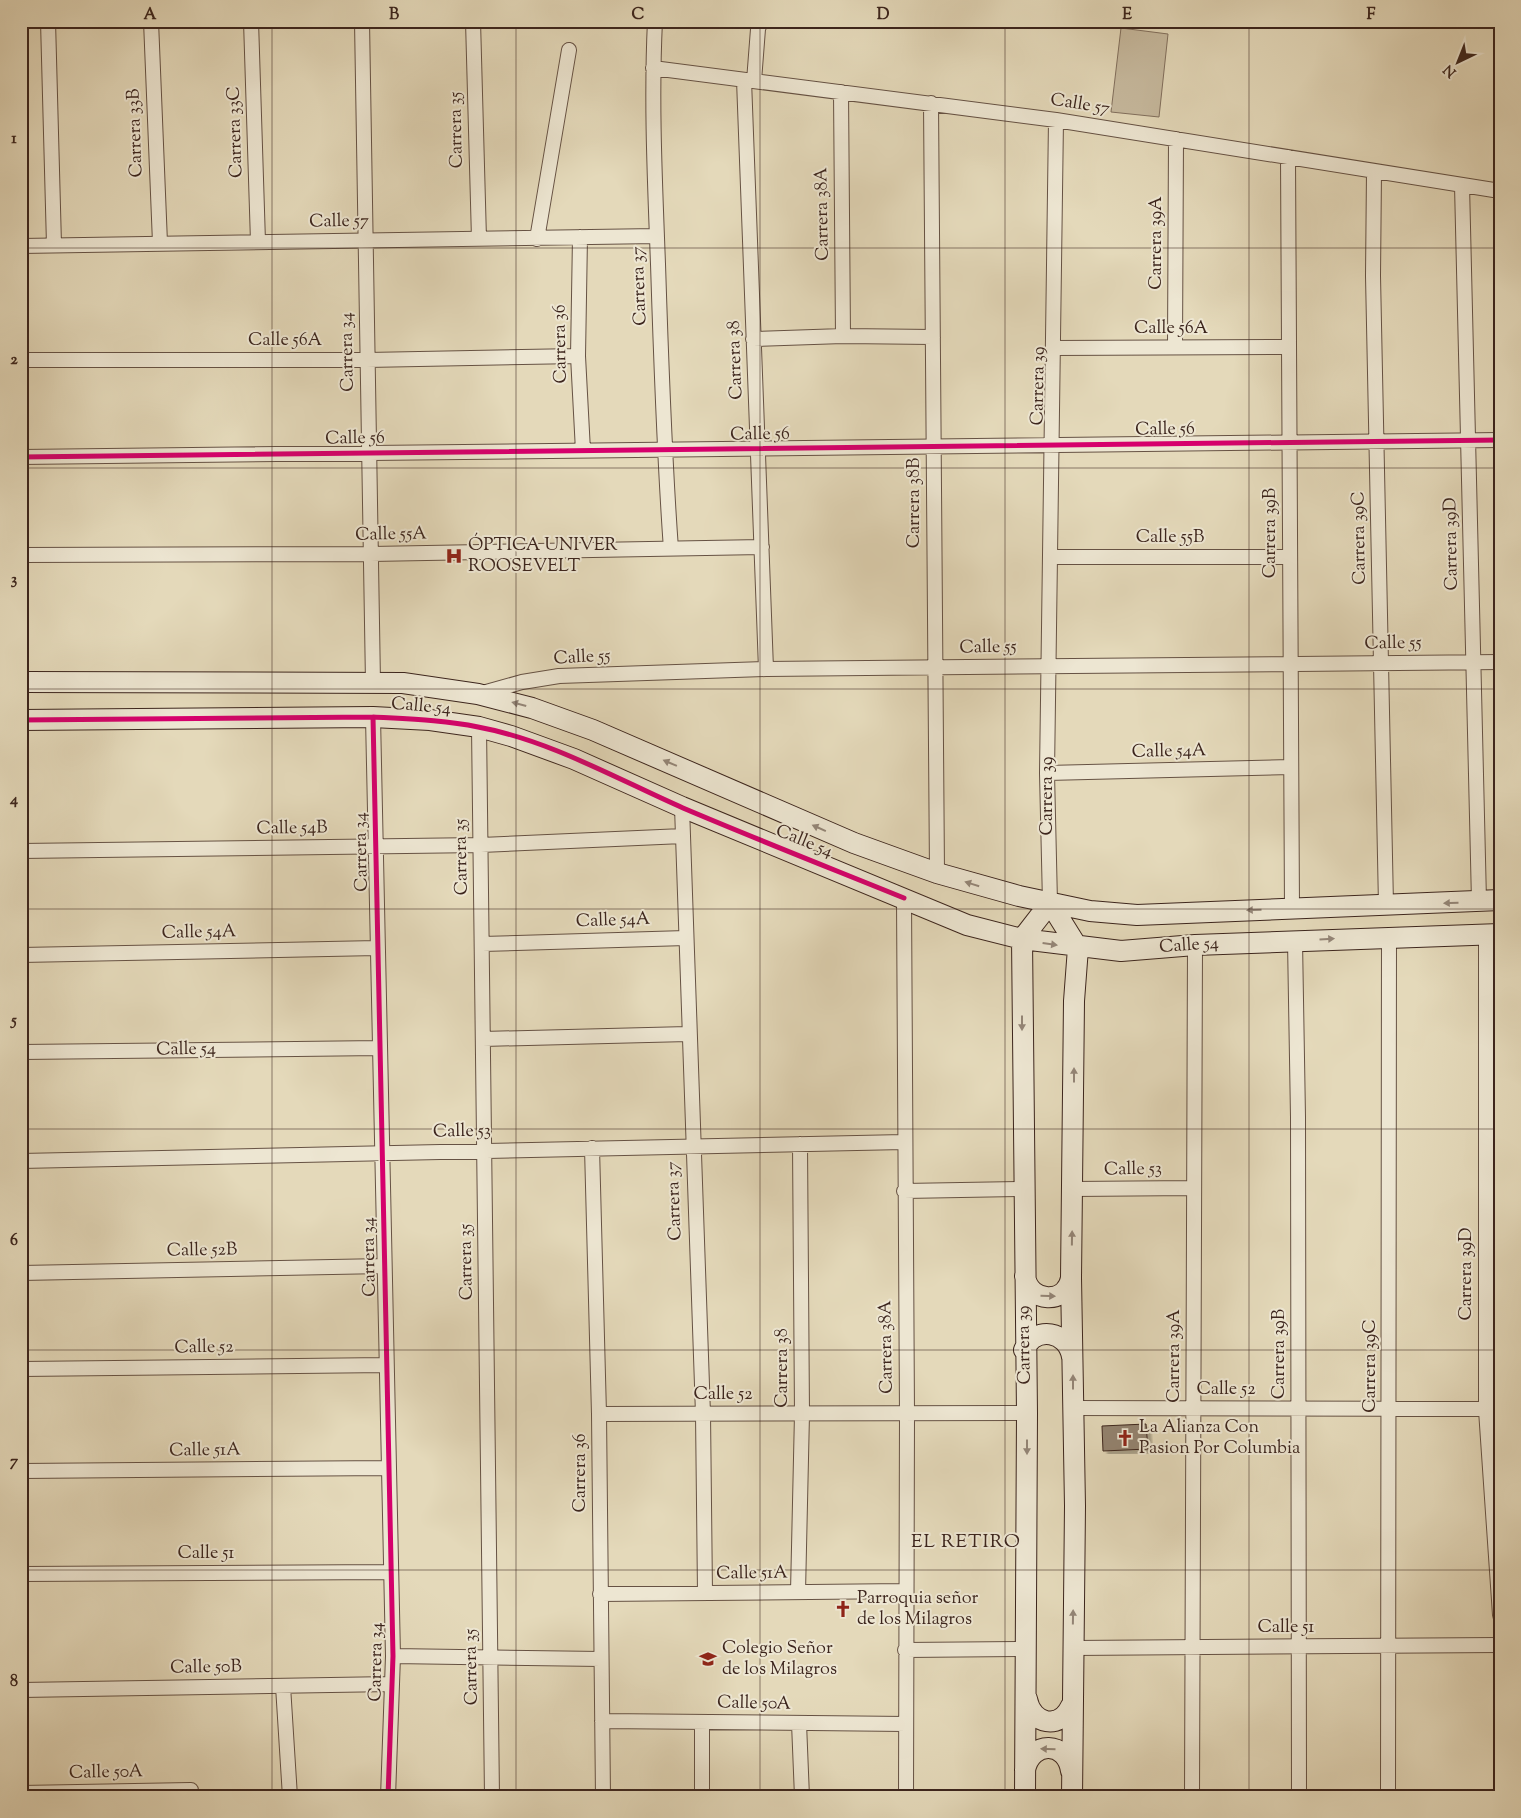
<svg xmlns="http://www.w3.org/2000/svg" width="1521" height="1818" font-family="'Sorts Mill Goudy',serif">
  <defs>
    <filter id="shadow"><feDropShadow dx="4.5" dy="4.5" stdDeviation="1" flood-color="#0004"/></filter>
  </defs>
  <rect width="100%" height="100%" fill="#e4d9ba"/>
  <filter id="stains"><feTurbulence type="fractalNoise" baseFrequency=".004" numOctaves="4"/><feColorMatrix values="0 0 0 0 .2 0 0 0 0 .09 0 0 0 0 .02 0 0 0 .5 -.17"/></filter>
  <radialGradient id="worn" r=".72"><stop offset=".6" stop-color="#630" stop-opacity="0"/><stop offset="1" stop-color="#630" stop-opacity=".3"/></radialGradient>
  <path fill="#c7ba9f" stroke="#82705e" d="M1121 28 1168 34 1159 117 1111 112Z"/>
  <path fill="#93836f" stroke="#3c251d" filter="url(#shadow)" d="M1146 1424 1148 1449 1103 1451 1102 1426Z"/>
  <g fill="none" stroke-linecap="round" stroke-linejoin="round">
    <g stroke="#665244" stroke-width="16">
      <path id="minor" d="M48 21 54 245
        M151 21 160 243
        M251 21 258 242
        M362 21 373 683
        M473 21 479 239
        M655 21C651 102 655 183 658 264 661 359 664 454 671 549
        M653 68 1056 120 1500 191
        M744 80 766 669
        M754 81 758 29 761 21
        M841 92 843 336
        M931 103 937 873
        M1288 157 1292 909
        M1374 171 1373 276 1386 905
        M1462 185 1479 901
        M580 237 578 356 583 451
        M537 239 569 50
        M21 246 657 236
        M753 339 843 336 933 337
        M1175 347 1176 139
        M1053 348 1289 347
        M21 360H367L578 356
        M21 457 1500 440
        M21 555 371 554 762 547
        M1050 557H1290
        M479 694 522 682 559 676 766 669 1500 662
        M373 717 393 1656 388 1797
        M479 727 492 1797
        M1047 773 1291 767
        M682 807 703 1414 705 1593
        M21 851 481 845 683 836
        M904 898 907 1414 906 1797
        M1050 903 1047 773 1056 120
        M1486 933V1410L1500 1615
        M1295 941 1298 1117 1299 1797
        M482 944 686 938
        M21 955 377 948
        M483 1039 688 1034
        M21 1052 380 1048
        M592 1148 599 1414 603 1797
        M21 1161 904 1142
        M1073 1189 1194 1188
        M904 1191 1023 1189
        M21 1273 384 1266
        M21 1369 386 1365
        M1073 1408 1500 1409
        M599 1414 1027 1413
        M21 1471 389 1468
        M21 1574 391 1572
        M798 1592 802 1414 800 1144
        M600 1594 905 1591
        M1073 1648 1500 1645
        M905 1650 1026 1649
        M393 1656 601 1659
        M283 1686 290 1797
        M21 1690 392 1684
        M602 1721 906 1724
        M702 1722V1797
        M799 1723 802 1797
        M21 1793 191 1790V1797
        M1192 1797 1195 945
        M1388 1797 1389 936"/>
    </g>
    <g stroke="#3c251d" stroke-width="22">
      <path id="secondary" d="M21 682 403 683 478 694 532 708 593 730 854 843 937 873 1019 896 1090 911 1137 915 1500 900
        M21 720 373 717 430 720 479 727 511 736 574 759 682 807 967 925 1022 939 1121 951 1195 945 1500 934
        M1050 903 1078 948 1074 1001 1071 1278 1075 1506 1072 1797
        M1025 1276C1029 1303 1066 1305 1071 1278
        M1024 1350C1035 1325 1068 1331 1072 1357
        M1027 1699C1032 1725 1060 1730 1071 1706
        M1025 1770C1031 1740 1067 1741 1071 1771
        M1025 1797 1027 1413 1022 939 1050 903"/>
    </g>
    <use href="#minor" stroke="#ede6d2" stroke-width="14"/>
    <use href="#secondary" stroke="#ede6d2" stroke-width="20"/>
    <g stroke="#ede6d2" stroke-width="8">
      <path id="cycleway" d="M21 457 1500 440
        M373 717 393 1656 388 1797
        M21 720 373 717C408 719 444 720 478 727 549 740 617 779 683 808 756 839 830 868 904 898"/>
    </g>
    <use href="#cycleway" stroke="#d6006c" stroke-width="5"/>
  </g>
  <defs><path id="oneway-solid" d="M-6-.8H1V-3.2L6.5 0L1 3.2V.8H-6Z" transform="scale(1.25)"/></defs>
  <g fill="#948678">
    <use href="#oneway-solid" transform="translate(519 704) rotate(-165)"/>
    <use href="#oneway-solid" transform="translate(670 763) rotate(-157)"/>
    <use href="#oneway-solid" transform="translate(819 828) rotate(-156)"/>
    <use href="#oneway-solid" transform="translate(972 884) rotate(-163)"/>
    <use href="#oneway-solid" transform="translate(1451 903) rotate(178)"/>
    <use href="#oneway-solid" transform="translate(1254 910) rotate(178)"/>
    <use href="#oneway-solid" transform="translate(1327 939) rotate(-3)"/>
    <use href="#oneway-solid" transform="translate(1050 944) rotate(8)"/>
    <use href="#oneway-solid" transform="translate(1022 1023) rotate(90)"/>
    <use href="#oneway-solid" transform="translate(1074 1075) rotate(-90)"/>
    <use href="#oneway-solid" transform="translate(1072 1238) rotate(-89)"/>
    <use href="#oneway-solid" transform="translate(1048 1296) rotate(2)"/>
    <use href="#oneway-solid" transform="translate(1073 1382) rotate(-90)"/>
    <use href="#oneway-solid" transform="translate(1027 1447) rotate(90)"/>
    <use href="#oneway-solid" transform="translate(1073 1617) rotate(-89)"/>
    <use href="#oneway-solid" transform="translate(1048 1749) rotate(-178)"/>
  </g>
  <path fill="none" stroke="#3c251d" stroke-width="1" stroke-opacity="0.55" d="M272 21V1797M516 21V1797M760 21V1797M1005 21V1797M1249 21V1797M21 248H1500M21 468H1500M21 689H1500M21 909H1500M21 1129H1500M21 1350H1500M21 1570H1500"/>
  <defs>
    <g id="hospital-bare" transform="scale(1.35)"><path d="M-5-5h3v3.5h4V-5h3V5h-3V1.5h-4V5h-3Z" fill="#8f2418" stroke="#ede6d2" stroke-width="2.5" paint-order="stroke"/></g>
    <g id="church-bare" transform="scale(1.35)"><path d="M-1.2-6h2.4v3.5h3.3v2.4h-3.3V6h-2.4V-.1h-3.3v-2.4h3.3Z" fill="#8f2418" stroke="#ede6d2" stroke-width="2.5" paint-order="stroke"/></g>
    <g id="school-bare" transform="scale(1.35)"><path d="M0-5L7-2L0 1L-7-2ZM-4 1L0 2.5L4 1V4Q0 6-4 4Z" fill="#8f2418" stroke="#ede6d2" stroke-width="2.5" paint-order="stroke"/></g>
  </defs>
  <g fill-rule="evenodd">
    <use href="#hospital-bare" x="454" y="556"/>
    <use href="#church-bare" x="1125" y="1438"/>
    <use href="#church-bare" x="843" y="1609"/>
    <use href="#school-bare" x="708" y="1659"/>
  </g>
  <g text-anchor="middle" dominant-baseline="central" stroke-width="4" stroke-linejoin="round" paint-order="stroke">
    <g font-size="18" fill="#3c251d" stroke="#ede6d2">
      <text transform="translate(1080 105) rotate(9)">Calle 57</text>
      <text transform="translate(457 130) rotate(-91)">Carrera 35</text>
      <text transform="translate(236 132) rotate(-92)">Carrera 33C</text>
      <text transform="translate(136 133) rotate(-92)">Carrera 33B</text>
      <text transform="translate(823 214) rotate(-91)">Carrera 38A</text>
      <text transform="translate(339 222) rotate(-1)">Calle 57</text>
      <text transform="translate(1157 243) rotate(-90)">Carrera 39A</text>
      <text transform="translate(640 286) rotate(-92)">Carrera 37</text>
      <text x="1171" y="329">Calle 56A</text>
      <text x="285" y="341">Calle 56A</text>
      <text transform="translate(561 344) rotate(-91)">Carrera 36</text>
      <text transform="translate(348 352) rotate(-91)">Carrera 34</text>
      <text transform="translate(736 360) rotate(-92)">Carrera 38</text>
      <text transform="translate(1039 386) rotate(-89)">Carrera 39</text>
      <text transform="translate(1165 430) rotate(-1)">Calle 56</text>
      <text transform="translate(760 435) rotate(-1)">Calle 56</text>
      <text transform="translate(355 439) rotate(-1)">Calle 56</text>
      <text transform="translate(915 503) rotate(-90)">Carrera 38B</text>
      <text transform="translate(1271 533) rotate(-90)">Carrera 39B</text>
      <text transform="translate(391 535) rotate(-1)">Calle 55A</text>
      <text x="1170" y="538">Calle 55B</text>
      <text transform="translate(1360 538) rotate(-91)">Carrera 39C</text>
      <text transform="translate(1452 544) rotate(-91)">Carrera 39D</text>
      <text transform="translate(1393 644) rotate(-1)">Calle 55</text>
      <text transform="translate(988 648) rotate(-1)">Calle 55</text>
      <text transform="translate(582 658) rotate(-3)">Calle 55</text>
      <text transform="translate(421 707) rotate(5)">Calle 54</text>
      <text transform="translate(1169 752) rotate(-1)">Calle 54A</text>
      <text transform="translate(1048 796) rotate(-90)">Carrera 39</text>
      <text transform="translate(292 829) rotate(-1)">Calle 54B</text>
      <text transform="translate(804 842) rotate(22)">Calle 54</text>
      <text transform="translate(362 852) rotate(-91)">Carrera 34</text>
      <text transform="translate(462 857) rotate(-91)">Carrera 35</text>
      <text transform="translate(613 921) rotate(-2)">Calle 54A</text>
      <text transform="translate(199 933) rotate(-1)">Calle 54A</text>
      <text transform="translate(1189 946) rotate(-4)">Calle 54</text>
      <text transform="translate(186 1050) rotate(-1)">Calle 54</text>
      <text transform="translate(462 1132) rotate(-1)">Calle 53</text>
      <text transform="translate(1133 1170) rotate(-1)">Calle 53</text>
      <text transform="translate(675 1201) rotate(-92)">Carrera 37</text>
      <text transform="translate(202 1251) rotate(-1)">Calle 52B</text>
      <text transform="translate(370 1257) rotate(-91)">Carrera 34</text>
      <text transform="translate(467 1262) rotate(-91)">Carrera 35</text>
      <text transform="translate(1467 1274) rotate(-90)">Carrera 39D</text>
      <text transform="translate(1025 1345) rotate(-91)">Carrera 39</text>
      <text transform="translate(887 1347) rotate(-91)">Carrera 38A</text>
      <text transform="translate(204 1348) rotate(-1)">Calle 52</text>
      <text transform="translate(1280 1354) rotate(-90)">Carrera 39B</text>
      <text transform="translate(1175 1356) rotate(-90)">Carrera 39A</text>
      <text transform="translate(1371 1366) rotate(-90)">Carrera 39C</text>
      <text transform="translate(783 1368) rotate(-90)">Carrera 38</text>
      <text x="1226" y="1390">Calle 52</text>
      <text x="723" y="1395">Calle 52</text>
      <text transform="translate(205 1451) rotate(-1)">Calle 51A</text>
      <text transform="translate(581 1473) rotate(-90)">Carrera 36</text>
      <text x="206" y="1554">Calle 51</text>
      <text transform="translate(752 1574) rotate(-1)">Calle 51A</text>
      <text x="1286" y="1628">Calle 51</text>
      <text transform="translate(377 1662) rotate(-89)">Carrera 34</text>
      <text transform="translate(472 1667) rotate(-91)">Carrera 35</text>
      <text transform="translate(206 1668) rotate(-1)">Calle 50B</text>
      <text transform="translate(754 1704) rotate(1)">Calle 50A</text>
      <text transform="translate(106 1773) rotate(-1)">Calle 50A</text>
    </g>
    <g font-size="18" fill="#3c251d" stroke="#ede6d2" text-anchor="start">
      <text x="468" y="546">ÓPTICA UNIVER<tspan x="468" dy="21">ROOSEVELT</tspan></text>
      <text x="1139" y="1428">La Alianza Con<tspan x="1139" dy="21">Pasion Por Columbia</tspan></text>
      <text x="857" y="1599">Parroquia señor<tspan x="857" dy="21">de los Milagros</tspan></text>
      <text x="722" y="1649">Colegio Señor<tspan x="722" dy="21">de los Milagros</tspan></text>
    </g>
    <g font-size="19" letter-spacing="1" fill="#3c251d" stroke="#ede6d2">
      <text x="966" y="1542">EL RETIRO</text>
    </g>
  </g>
  <rect width="1521" height="1818" fill="none" stroke="#e4d9ba" stroke-width="55"/>
  <g transform="translate(1458 62) rotate(223)" stroke="#ede6d2" stroke-width="4" paint-order="stroke">
  <path d="M0-4L9 19L0 12L-9 19Z" fill="#3c251d"/>
  <text y="-8" font-size="14" font-weight="bold" text-anchor="middle" fill="#3c251d">N</text>
  </g>
  <rect x="28" y="28" width="1466" height="1762" fill="none" stroke="#3c251d" stroke-width="2"/>
  <g font-size="16" text-anchor="middle" font-weight="bold" fill="#3c251d">
    <text x="150" y="19">A</text>
    <text x="394" y="19">B</text>
    <text x="638" y="19">C</text>
    <text x="883" y="19">D</text>
    <text x="1127" y="19">E</text>
    <text x="1371" y="19">F</text>
    <text x="14" y="143">1</text>
    <text x="14" y="364">2</text>
    <text x="14" y="584">3</text>
    <text x="14" y="804">4</text>
    <text x="14" y="1025">5</text>
    <text x="14" y="1245">6</text>
    <text x="14" y="1466">7</text>
    <text x="14" y="1686">8</text>
  </g>
  <rect width="100%" height="100%" filter="url(#stains)"/>
  <rect width="100%" height="100%" fill="url(#worn)"/>
</svg>
